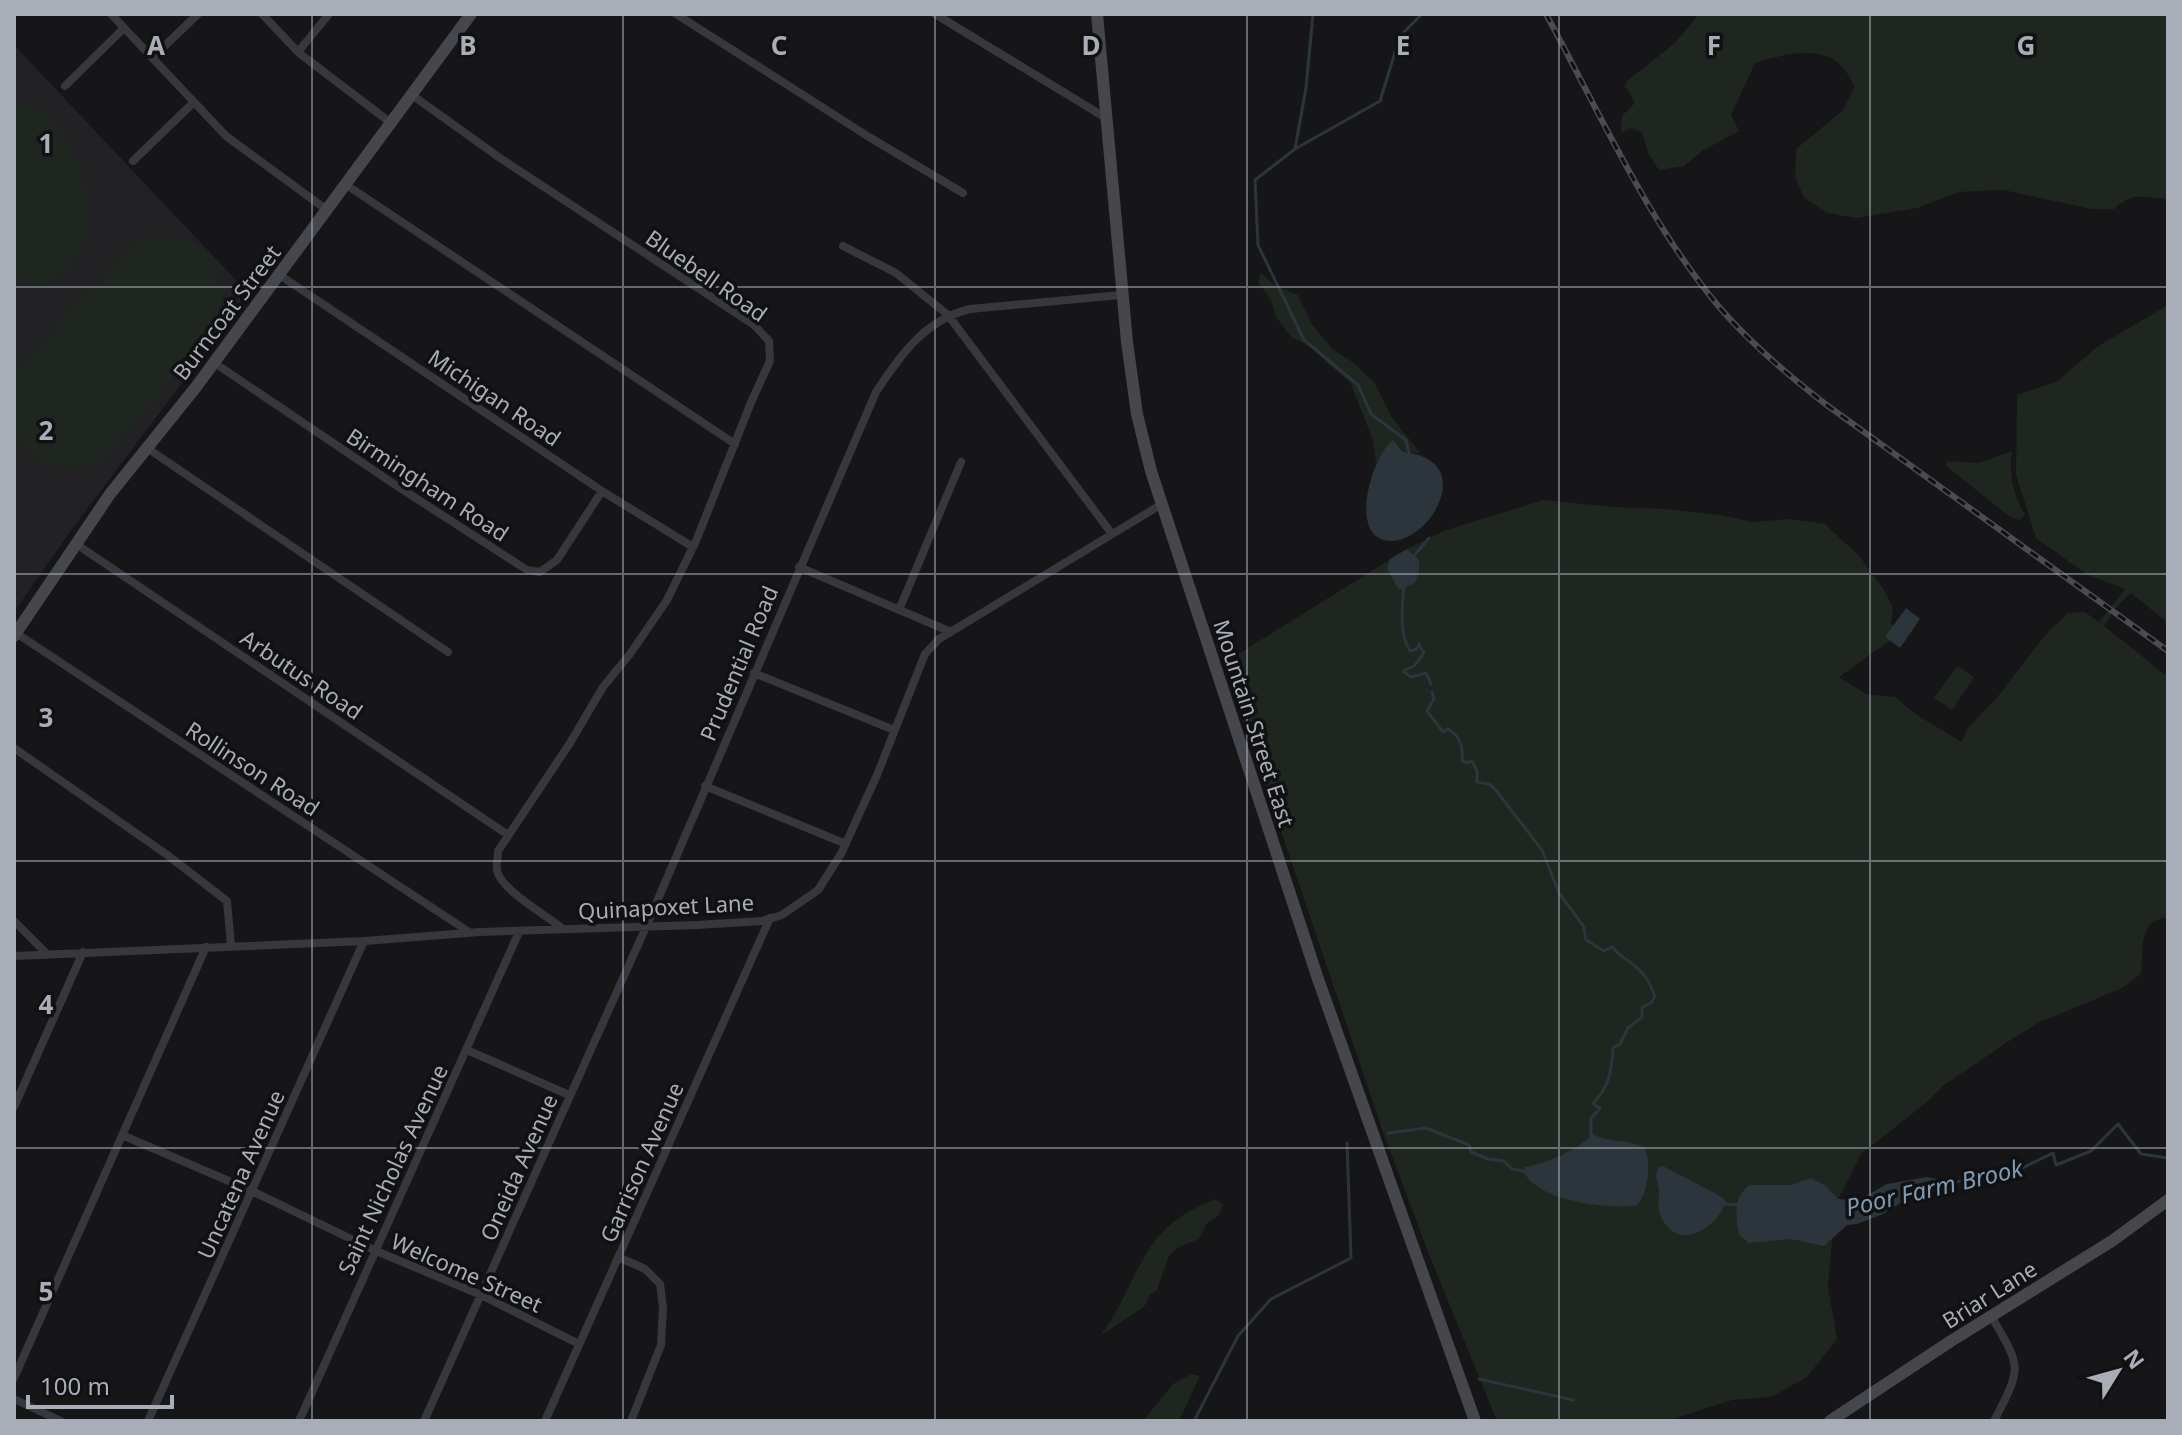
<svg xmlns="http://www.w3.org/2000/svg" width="2182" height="1435" font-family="'Noto Sans',sans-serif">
  <rect width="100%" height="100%" fill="#161618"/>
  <path fill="#222225" d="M14 45 249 294 69 533 14 612Z"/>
  <path fill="#1e261f" d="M1699 14H2168V199C2143 198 2133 191 2114 209H2092L2003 190 1959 192 1917 208 1856 218 1828 213 1804 198 1795 177 1796 149 1842 111 1855 87C1851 80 1847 71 1841 66 1821 44 1780 55 1755 63L1731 115 1739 131 1702 151 1684 166 1659 170 1649 155 1642 133 1632 128 1621 133 1622 116 1635 103 1625 86 1627 81 1675 43Z
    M14 102C23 105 35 108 43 113 80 137 106 229 74 264 65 274 51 281 38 288L14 281Z
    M162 238C170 239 179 239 187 241 213 251 229 284 222 311 215 338 186 363 168 384 153 402 112 456 95 465 71 477 19 459 14 430 11 413 14 393 14 376L18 368 127 248 143 240Z
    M1261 273 1276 286 1298 295 1311 323 1332 349 1351 361 1374 382 1391 416 1420 453 1403 452 1399 446 1387 449 1376 463 1373 440 1350 382 1326 362 1316 349 1291 337 1276 317 1271 300 1258 282Z
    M2168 305V623L2131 593 2115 609 2104 626 2168 677V918C2137 919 2144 951 2141 974L2122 988 2038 1023 2012 1039 1944 1085 1926 1103 1862 1153 1838 1199 1832 1241 1828 1287 1837 1339 1807 1377 1771 1397 1732 1400 1667 1421H1497L1428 1252 1383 1132 1224 663 1407 549 1446 530 1544 500 1613 507 1664 509 1721 515 1752 522 1789 519 1825 524 1860 557 1884 590 1893 608 1891 624 1903 631 1839 677 1866 694 1895 697 1917 715 1962 742 1968 728 1999 695 2046 634 2068 613 2085 612 2099 622 2125 589 2086 574 2036 538 2016 475 2017 395 2058 381 2097 347Z
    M2012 451C2008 473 2014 496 2025 515L2020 520 2010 517 1946 466 1947 461 1979 463Z
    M1957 666 1974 677 1952 710 1934 698Z
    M1215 1199 1223 1205 1218 1216 1207 1223 1199 1239 1179 1247 1169 1256 1157 1290 1150 1295 1144 1307 1100 1336C1126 1304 1140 1248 1171 1224 1184 1213 1200 1205 1215 1199Z
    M1190 1375H1197L1199 1378 1179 1421H1143L1173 1384Z"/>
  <path fill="#2c353c" d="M1393 440 1403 452C1485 460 1422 556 1381 539 1351 527 1373 455 1393 440Z
    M1407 549 1419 560V573L1415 583 1399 590 1387 569 1390 559Z
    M1906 608 1920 619 1900 648 1885 637Z
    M1592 1133C1606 1144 1628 1138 1645 1148 1651 1164 1649 1192 1637 1205 1608 1210 1537 1201 1524 1172L1525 1167C1542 1165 1584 1148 1592 1133Z
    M1663 1166 1722 1197 1726 1201C1717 1229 1678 1253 1661 1217 1657 1209 1659 1201 1659 1192 1658 1182 1654 1177 1658 1167Z
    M1927 1177 1953 1182 1945 1190 1913 1195 1883 1214 1857 1224 1847 1225 1824 1246 1791 1239 1749 1243 1739 1235C1736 1217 1732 1197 1750 1185H1791L1811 1178 1825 1185 1838 1199 1850 1200 1864 1197 1887 1184Z"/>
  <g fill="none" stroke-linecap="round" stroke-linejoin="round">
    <path stroke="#2c353c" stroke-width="3" d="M1295 149 1306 88 1313 14
      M1409 453 1406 440 1371 414 1358 385 1304 340 1258 245 1255 180 1295 149 1380 101 1400 36 1422 14
      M1414 556 1429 538
      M1404 586C1402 606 1399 634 1410 651L1417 649 1419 644 1424 653 1414 666 1403 671 1411 677 1426 673 1431 684
      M1432 692 1434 699 1427 711 1443 732 1448 729C1459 735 1464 747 1462 760L1466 763 1472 761 1477 771V782L1489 784 1495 789 1542 850 1559 893 1584 927 1586 940 1604 951 1612 947C1619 956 1629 960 1637 968 1647 976 1650 985 1655 996L1651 1003 1642 1007V1017L1628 1028 1620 1044 1613 1048C1612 1069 1609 1088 1593 1103L1600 1109 1591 1118V1135
      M1388 1133 1426 1128 1469 1145 1471 1152 1488 1159 1504 1161 1512 1169 1528 1172
      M1951 1183 2018 1170 2053 1153 2056 1165 2091 1151 2118 1124 2141 1154 2168 1158
      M1724 1204 1740 1205
      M1479 1379 1573 1400
      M1194 1421 1238 1336 1271 1299 1351 1258 1347 1143"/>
    <path stroke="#37383d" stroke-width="8" d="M111 14 226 136 327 210
      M262 14 299 53 391 123
      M676 14 869 137 963 193
      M935 14 1106 118
      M298 52 329 14
      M152 58 198 14
      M65 86 124 28
      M412 95 500 158 754 325 769 341 770 361 752 400 696 541 667 600 630 654 603 687 570 743 498 851C498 857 496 865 497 870 500 890 547 915 563 929
      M133 161 194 102
      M345 184 735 444
      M843 246 896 273 948 315 1112 534
      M278 274 605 493 693 547
      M213 362 394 484 527 570 540 572 557 560 602 491
      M147 448 448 652
      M76 544 508 835
      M799 567 951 632
      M899 610 961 462
      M16 633 469 932
      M754 673 894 730
      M14 748 166 854 227 901 231 946
      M705 786 846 844
      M14 921 47 954
      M14 956 365 941 480 932 697 925 762 921 782 915 818 890 841 854 877 775 925 654 939 639 1162 504
      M467 1050 569 1095
      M14 1107 83 952
      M122 1135 252 1191 374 1250 481 1295 579 1344
      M618 1257 645 1269 660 1284 663 1308 661 1345 631 1421
      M1991 1316C2022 1368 2022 1367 1994 1421
      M14 1378 206 947
      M14 1399 61 1421
      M148 1421 364 941
      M299 1421 519 932
      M424 1421 646 927 876 392C901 355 924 320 970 309L1121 295
      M545 1421 770 918"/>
    <path stroke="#45474d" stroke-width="12" d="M1097 14 1127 342 1137 414 1151 471 1318 979 1475 1421
      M14 636 110 494 196 387 471 14
      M1830 1421 1951 1341 2112 1241 2168 1200"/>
    <g stroke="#4a4c52" stroke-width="6">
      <path id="rail" d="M1546 14C1600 113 1647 221 1720 308 1752 345 1789 376 1828 406L2168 651"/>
    </g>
    <use href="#rail" stroke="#111113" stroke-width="3" stroke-dasharray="9" stroke-linecap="butt"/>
  </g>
  <path fill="none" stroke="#a8adb8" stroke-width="2" stroke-opacity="0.55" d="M312 14V1421M623 14V1421M935 14V1421M1247 14V1421M1559 14V1421M1870 14V1421M14 287H2168M14 574H2168M14 861H2168M14 1148H2168"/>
  <g text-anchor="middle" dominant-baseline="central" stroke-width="7" stroke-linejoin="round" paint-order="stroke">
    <g font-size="22" fill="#a8adb8" stroke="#111113">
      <text transform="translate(707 275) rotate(35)">Bluebell Road</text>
      <text transform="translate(226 312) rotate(-53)">Burncoat Street</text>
      <text transform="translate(495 397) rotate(34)">Michigan Road</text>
      <text transform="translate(428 484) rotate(33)">Birmingham Road</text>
      <text transform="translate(738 663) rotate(-67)">Prudential Road</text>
      <text transform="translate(302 674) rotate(34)">Arbutus Road</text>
      <text transform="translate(1255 723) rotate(72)">Mountain Street East</text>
      <text transform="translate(253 768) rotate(33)">Rollinson Road</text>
      <text transform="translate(666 906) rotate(-3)">Quinapoxet Lane</text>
      <text transform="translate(641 1162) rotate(-66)">Garrison Avenue</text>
      <text transform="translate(518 1167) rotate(-66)">Oneida Avenue</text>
      <text transform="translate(392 1169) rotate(-65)">Saint Nicholas Avenue</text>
      <text transform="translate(240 1174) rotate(-66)">Uncatena Avenue</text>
      <text transform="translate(467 1272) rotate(24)">Welcome Street</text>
      <text transform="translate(1989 1294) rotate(-32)">Briar Lane</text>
    </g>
    <g font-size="24" font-style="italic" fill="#7f9bb3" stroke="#111113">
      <text transform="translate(1934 1187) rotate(-13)">Poor Farm Brook</text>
    </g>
  </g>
  <g font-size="26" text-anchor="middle" font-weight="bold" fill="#a8adb8" stroke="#111113" stroke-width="7" stroke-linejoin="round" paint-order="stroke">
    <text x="156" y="55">A</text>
    <text x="468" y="55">B</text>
    <text x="779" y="55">C</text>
    <text x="1091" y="55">D</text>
    <text x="1403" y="55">E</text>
    <text x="1714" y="55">F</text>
    <text x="2026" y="55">G</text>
    <text x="46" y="153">1</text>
    <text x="46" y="440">2</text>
    <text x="46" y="727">3</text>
    <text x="46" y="1014">4</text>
    <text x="46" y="1301">5</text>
  </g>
  <rect width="2182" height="1435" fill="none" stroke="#a8adb8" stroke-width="32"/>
  <g transform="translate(2118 1371) rotate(53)" stroke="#111113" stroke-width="6" paint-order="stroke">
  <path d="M0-6L14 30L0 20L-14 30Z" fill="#a8adb8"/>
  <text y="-12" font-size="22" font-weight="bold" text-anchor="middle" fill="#a8adb8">N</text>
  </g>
  <path d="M28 1395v12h144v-12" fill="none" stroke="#a8adb8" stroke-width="4"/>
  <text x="40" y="1395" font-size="24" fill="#a8adb8" stroke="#111113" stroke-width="6" paint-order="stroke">100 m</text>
</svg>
